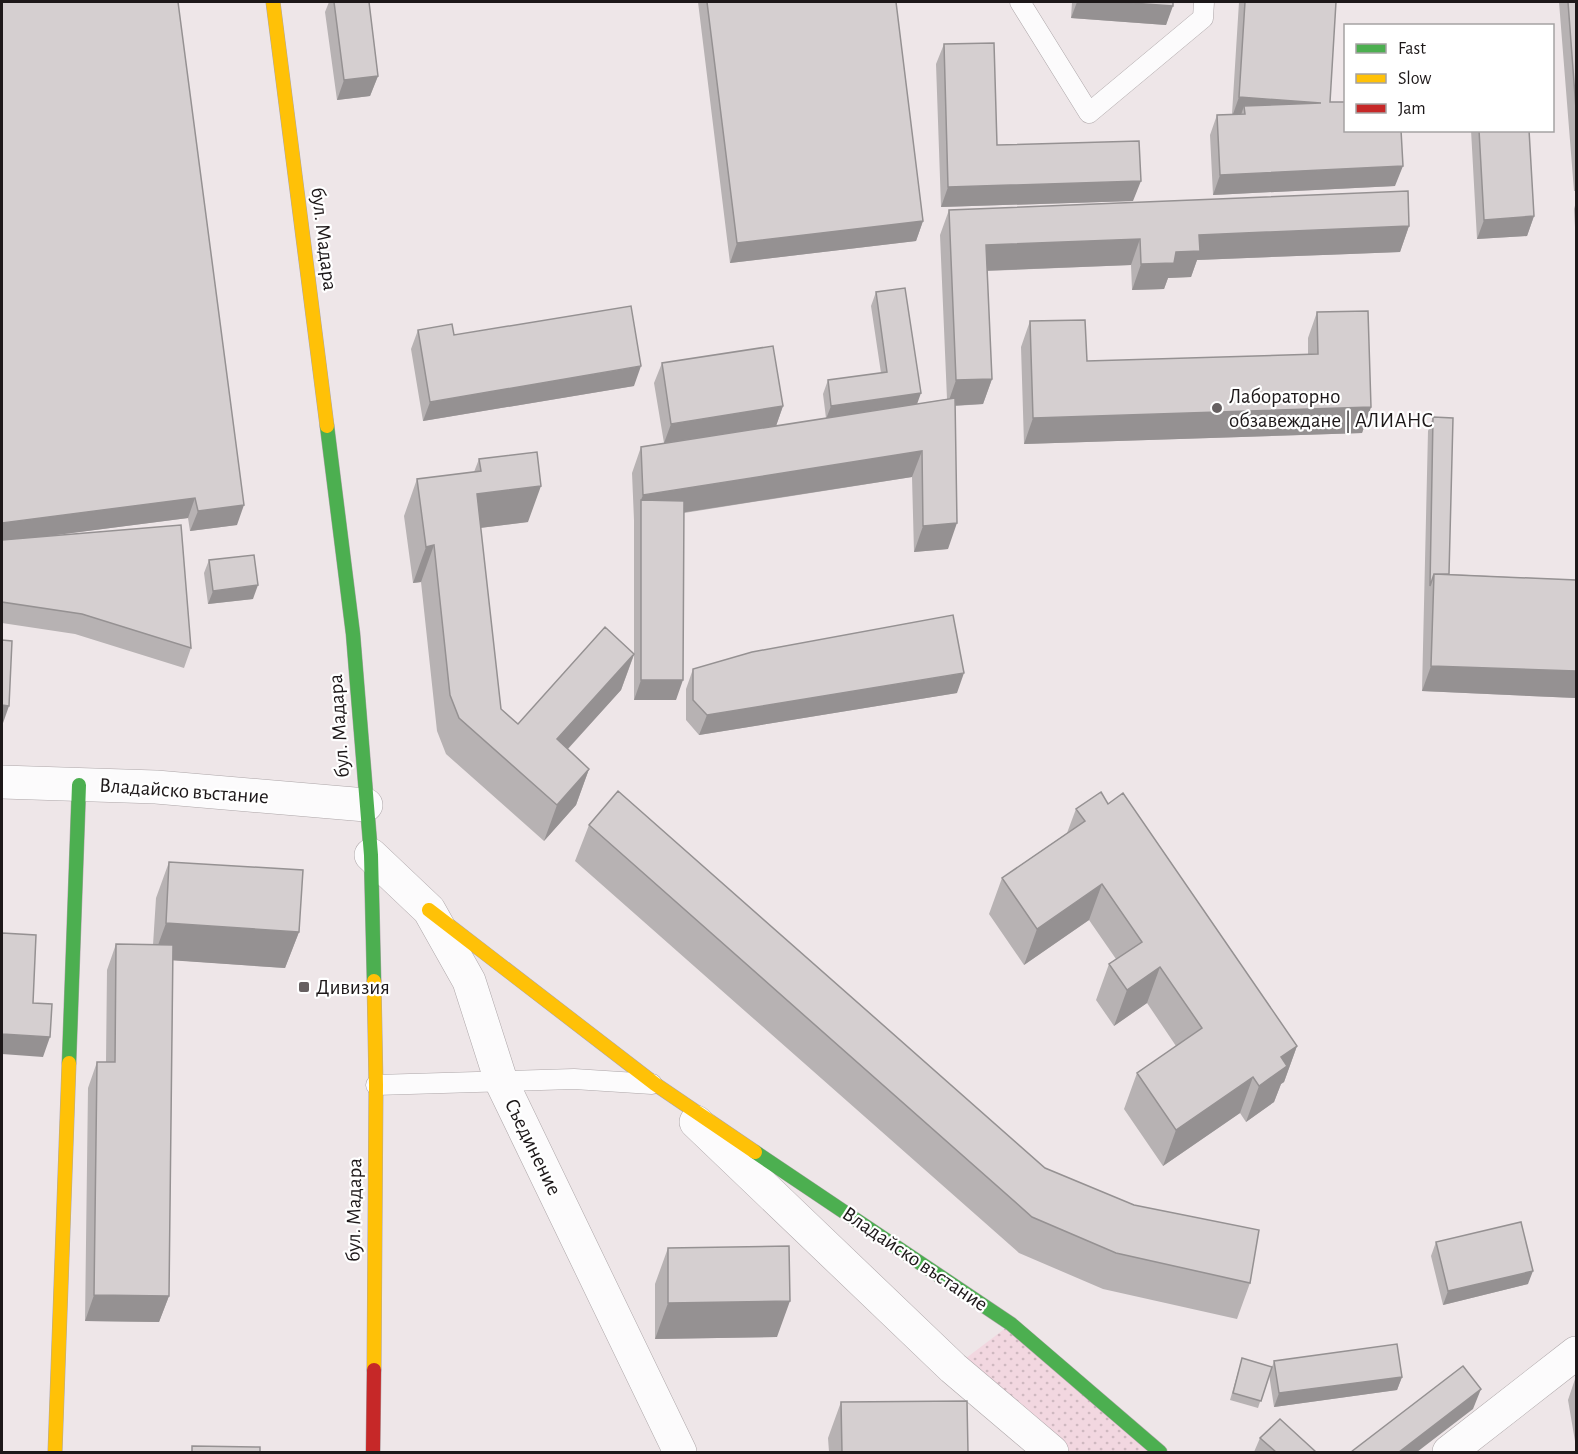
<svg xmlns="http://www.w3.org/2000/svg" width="1578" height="1454" font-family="'Alegreya Sans',sans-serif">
  <defs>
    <pattern id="park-dots" width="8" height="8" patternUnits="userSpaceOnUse" patternTransform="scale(1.5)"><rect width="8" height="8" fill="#f2d7e0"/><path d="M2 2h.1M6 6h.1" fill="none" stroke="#cfb8c0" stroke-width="1.8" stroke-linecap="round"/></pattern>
  </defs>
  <rect width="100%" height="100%" fill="#eee6e8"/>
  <path fill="url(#park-dots)" d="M1011 1324 1161 1452H1052L953 1368Z"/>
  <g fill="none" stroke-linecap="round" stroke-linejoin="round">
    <g stroke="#ada6a8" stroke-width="21">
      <path id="lane" d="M1020 2 1089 113 1203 18 1204 2
        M376 1085 574 1079 652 1084"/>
    </g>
    <g stroke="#ada6a8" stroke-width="34">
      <path id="street" d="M2 782 156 787 366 805
        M371 855 429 910 469 981 501 1081 680 1452
        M696 1122 953 1368 1052 1452
        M1449 1452 1576 1353"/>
    </g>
    <g stroke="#ada6a8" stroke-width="15">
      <path id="fast" d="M327 426 353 634 371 855 374 981
        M69 1063 79 785
        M755 1152 1011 1324 1160 1452"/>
    </g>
    <g stroke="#ada6a8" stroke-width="15">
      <path id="slow" d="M273 2 327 426
        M429 910 655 1084 755 1152
        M374 1370 376 1085 374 981
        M55 1452 69 1063"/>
    </g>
    <g stroke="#ada6a8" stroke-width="15">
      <path id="jam" d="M373 1452 374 1370"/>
    </g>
    <use href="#lane" stroke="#fcfbfc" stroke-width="20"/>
    <use href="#street" stroke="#fcfbfc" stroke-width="33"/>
    <use href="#fast" stroke="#4caf50" stroke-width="14"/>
    <use href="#slow" stroke="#ffc107" stroke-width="14"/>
    <use href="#jam" stroke="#c62828" stroke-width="14"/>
  </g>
  <path fill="#b7b2b3" d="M2 2 237 525 190 531 188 518 48 536 191 648 184 668 75 634 2 623Z
    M329 2H369L378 76 370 96 337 100 325 12Z
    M698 2H896L923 221 916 241 730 263Z
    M1072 2H1173L1166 25 1071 18Z
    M1239 2H1336L1330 102 1395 186 1213 195 1210 135 1217 115 1232 114Z
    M1559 2H1576V191H1574Z
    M944 44 997 145 1133 201 941 207 936 64Z
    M1471 130H1529L1534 216 1527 236 1477 239Z
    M1576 202V245L1574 209Z
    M949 210 1409 226 1400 252 1197 260 1191 277 1168 278 1164 289 1132 290 1131 265 987 271 992 379 983 404 955 406 948 549 914 552 912 477 684 513 676 700H634V655L621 690 568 749 589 769 576 805 544 841 446 754 437 731 421 582 413 583 404 516 417 479 474 472 479 459 528 522 480 528 501 709 518 724 634 654V520L632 473 641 447 664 443 654 383 662 363 783 406 776 426 826 418 823 394 828 380 881 373 871 306 876 292 917 404 947 399 940 235Z
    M1317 312 1371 407 1362 433 1024 444 1021 347 1030 321 1087 361 1308 355V338Z
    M418 330 454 335 634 386 423 421 411 349Z
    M1433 417 1449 574 1576 580V698L1422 691 1428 431Z
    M209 560 253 599 208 604 204 573Z
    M693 669 957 693 699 735 686 720V689Z
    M1108 804 1297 1046 1284 1082 1281 1084 1274 1102 1246 1122 1240 1113 1163 1166 1124 1109 1137 1073 1176 1046 1147 1003 1114 1026 1096 1000 1109 964 1116 959 1089 920 1024 965 989 914 1002 878 1067 833 1076 809Z
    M589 825 1045 1168 1250 1283 1237 1319 1103 1289 1019 1253 575 861Z
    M169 862 299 932 285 968 173 960 169 1296 159 1322 85 1321 88 1088 97 1062H106L107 970 116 944 153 945 156 898Z
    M1436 1242 1528 1284 1443 1305 1431 1256Z
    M668 1248 777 1337 655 1339V1284Z
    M1242 1358 1272 1367 1274 1361 1402 1377 1397 1390 1274 1407 1269 1374 1258 1408 1230 1400Z
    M1576 1376V1447L1568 1400Z
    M841 1402 968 1452H829L828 1438Z
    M1260 1438 1316 1452H1254Z"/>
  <path fill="#959192" d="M1077 2H1118L1173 6 1166 25 1071 18Z
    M378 76 370 96 337 100 344 80Z
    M1239 97 1321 103 1244 106 1240 118 1232 117Z
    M1403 166 1395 186 1213 195 1220 175Z
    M1141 181 1133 201 941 207 948 187Z
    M1534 216 1527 236 1477 239 1484 220Z
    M923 221 916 241 730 263 737 243Z
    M1409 226 1400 252 1197 260 1191 277 1168 278 1164 289 1132 290 1141 264 1176 252 1199 235Z
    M1140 239 1131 265 977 271 986 245Z
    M641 366 634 386 423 421 430 402Z
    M992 379 983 404 947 406 956 380Z
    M921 393 916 407 826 419 831 406Z
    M783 406 776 426 664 443 671 424Z
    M1371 407 1362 433 1024 444 1033 418Z
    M922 451 912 477 641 519V500L643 495Z
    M541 486 528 522 463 530 477 494Z
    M195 498 188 518 2 542V523Z
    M244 505 237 525 190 531 198 511Z
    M957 523 948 549 914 552 923 526Z
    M434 545 421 582 413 583 426 547Z
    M258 585 253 599 208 604 213 591Z
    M634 654 621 690 544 775 557 739Z
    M1431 666 1576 671V698L1422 691Z
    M964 673 957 693 699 735 707 715Z
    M641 680H683L676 700H634Z
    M2 705 9 706 2 726Z
    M589 769 576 805 544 841 557 805Z
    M1102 884 1089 920 1024 965 1037 929Z
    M166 923 299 932 285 968 153 959Z
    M1160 967 1147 1003 1114 1026 1127 990Z
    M2 1034 50 1037 43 1057 2 1054Z
    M1297 1046 1284 1082 1281 1084 1274 1102 1246 1122 1259 1086 1281 1057Z
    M1253 1077 1240 1113 1163 1166 1176 1130Z
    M1533 1271 1528 1284 1443 1305 1448 1291Z
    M94 1295 169 1296 159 1322 85 1321Z
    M790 1301 777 1337 655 1339 668 1303Z
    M1402 1377 1397 1390 1274 1407 1279 1393Z
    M1481 1389 1473 1409 1417 1452H1399Z"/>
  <path fill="#d5cfd0" stroke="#959192" stroke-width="1.5" d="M2 2H178L244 505 198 511 195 498 2 523Z
    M334 2H369L378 76 344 80Z
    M707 2H896L923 221 737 243Z
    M1118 2H1173V6Z
    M1245 2H1336L1330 102H1346V130H1401L1403 166 1220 175 1217 115 1245 114 1244 106 1321 103 1239 97Z
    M1568 2H1576V109Z
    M994 43 997 145 1139 141 1141 181 948 187 944 44Z
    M1479 130H1529L1534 216 1484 220Z
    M1408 191 1409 226 1199 235 1200 251 1176 252 1174 263 1141 264 1140 239 986 245 992 379 956 380 949 210Z
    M905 288 921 393 831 406 828 380 887 372 876 292Z
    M631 306 641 366 430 402 418 330 452 324 454 335Z
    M1368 311 1371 407 1033 418 1030 321 1085 320 1087 361 1318 354 1317 312Z
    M773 346 783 406 671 424 662 363Z
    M955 398 957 523 923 526 922 451 643 495 641 447Z
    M1433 417 1453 418 1449 574H1434L1430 586Z
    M537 452 541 486 477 494 501 709 518 724 605 627 634 654 557 739 589 769 557 805 459 718 450 695 434 545 426 547 417 479 481 471 479 459Z
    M641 500 684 501 683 680H641Z
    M181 525 191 648 82 614 2 602V540Z
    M254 555 258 585 213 591 209 560Z
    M1434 574 1576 580V671L1431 666Z
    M953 615 964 673 707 715 693 700V669L752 652Z
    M2 640 12 641 9 706 2 705Z
    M618 791 1045 1168 1134 1205 1259 1230 1250 1283 1116 1253 1032 1217 589 825Z
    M1101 792 1108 804 1123 793 1297 1046 1281 1057 1287 1066 1259 1086 1253 1077 1176 1130 1137 1073 1202 1028 1160 967 1127 990 1109 964 1142 942 1102 884 1037 929 1002 878 1085 821 1076 809Z
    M169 862 303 870 299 932 166 923Z
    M2 933 36 935 33 1003 52 1004 50 1037 2 1034Z
    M116 944 173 945 169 1296 94 1295 97 1062H115Z
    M1521 1222 1533 1271 1448 1291 1436 1242Z
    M789 1246 790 1301 668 1303V1248Z
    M1397 1344 1402 1377 1279 1393 1274 1361Z
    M1242 1358 1272 1367 1261 1401 1233 1393Z
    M1463 1366 1481 1389 1399 1452H1351Z
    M967 1401 968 1452H842L841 1402Z
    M1280 1419 1316 1452H1276L1260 1438Z
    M192 1446 260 1447V1452H192Z"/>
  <g fill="#666061" stroke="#fff" stroke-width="2">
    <circle cx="1217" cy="408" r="6"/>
    <rect x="298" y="981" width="12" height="12" rx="3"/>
  </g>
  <g text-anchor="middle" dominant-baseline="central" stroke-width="4.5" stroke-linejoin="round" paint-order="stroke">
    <g font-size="21" fill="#1d1819" stroke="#fff">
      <text transform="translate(324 239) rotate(83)">бул. Мадара</text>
      <text transform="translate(339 726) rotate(-94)">бул. Мадара</text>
      <text transform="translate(184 791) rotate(4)">Владайско въстание</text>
      <text transform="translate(533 1147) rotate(64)">Съединение</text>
      <text transform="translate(354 1210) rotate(-89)">бул. Мадара</text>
      <text transform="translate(915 1259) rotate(34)">Владайско въстание</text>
    </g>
    <g font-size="21" fill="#1d1819" stroke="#fff" text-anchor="start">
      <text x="1229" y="396">Лабораторно<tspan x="1229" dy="24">обзавеждане | АЛИАНС</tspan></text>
      <text x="316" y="987">Дивизия</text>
    </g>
  </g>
  <rect width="1578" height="1454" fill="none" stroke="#1d1819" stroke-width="6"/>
  <rect x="1344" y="24" width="210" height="108" fill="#ffffff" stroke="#a5a3a3" stroke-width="1.5"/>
  <rect x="1356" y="44" width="30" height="9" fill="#4caf50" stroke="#a5a3a3" stroke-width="1.5"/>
  <text x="1398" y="54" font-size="18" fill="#1d1819">Fast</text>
  <rect x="1356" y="74" width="30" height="9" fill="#ffc107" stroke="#a5a3a3" stroke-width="1.5"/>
  <text x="1398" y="84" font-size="18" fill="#1d1819">Slow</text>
  <rect x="1356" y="104" width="30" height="9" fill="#c62828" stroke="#a5a3a3" stroke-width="1.5"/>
  <text x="1398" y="114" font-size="18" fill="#1d1819">Jam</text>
</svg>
